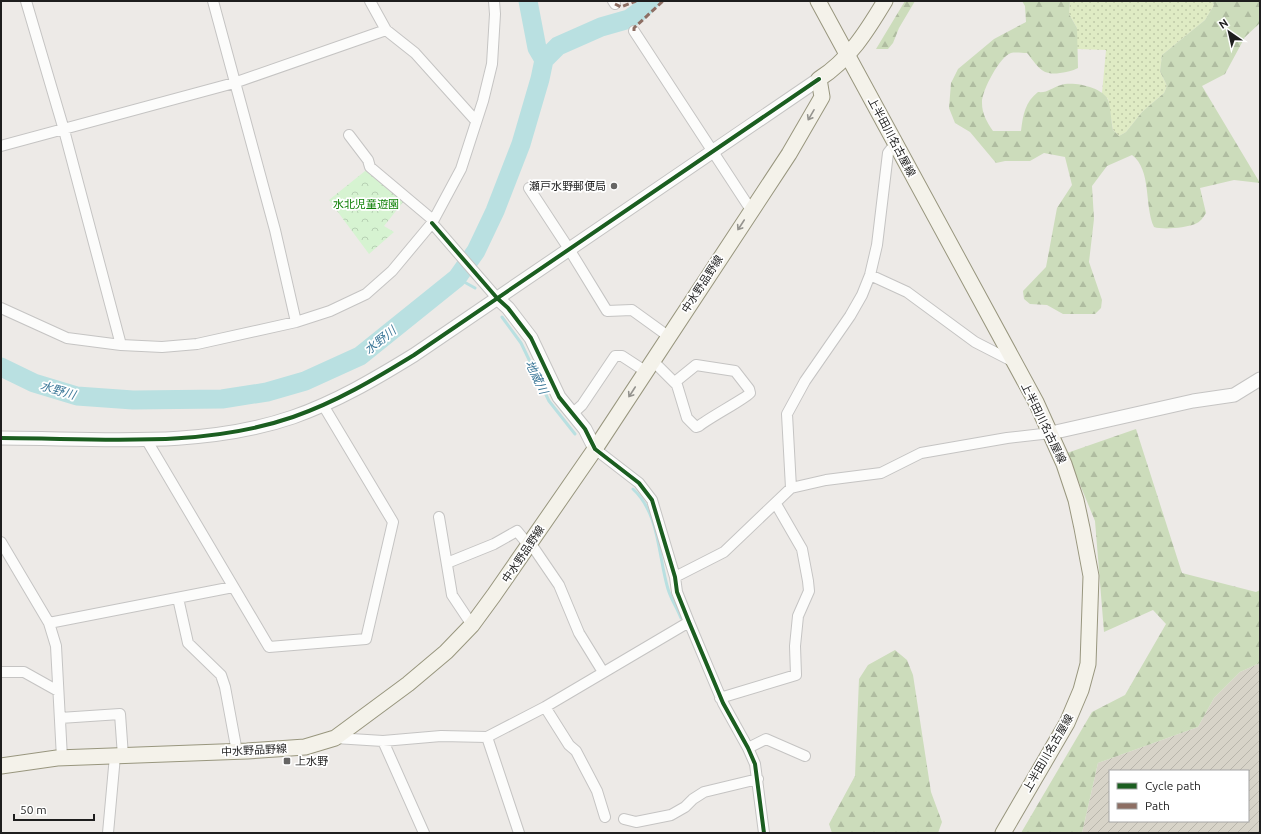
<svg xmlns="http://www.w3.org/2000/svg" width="1261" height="834" font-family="Ubuntu,'Noto Sans JP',sans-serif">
  <defs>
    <pattern id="construction-furrows" width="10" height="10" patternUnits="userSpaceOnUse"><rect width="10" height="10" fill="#d7d3c8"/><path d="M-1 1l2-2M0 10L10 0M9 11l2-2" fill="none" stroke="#b8b5ab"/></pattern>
    <pattern id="grass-dots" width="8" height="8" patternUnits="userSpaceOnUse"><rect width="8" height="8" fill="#dfebc4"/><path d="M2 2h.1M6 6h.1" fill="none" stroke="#bfc9a8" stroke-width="1.8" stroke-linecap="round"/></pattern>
    <pattern id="forest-firs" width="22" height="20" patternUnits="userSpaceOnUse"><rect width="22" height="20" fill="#ccdcbb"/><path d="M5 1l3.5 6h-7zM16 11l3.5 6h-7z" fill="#afbca0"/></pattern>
    <pattern id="park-crowns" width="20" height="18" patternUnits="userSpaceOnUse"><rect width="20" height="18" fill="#d6f3d1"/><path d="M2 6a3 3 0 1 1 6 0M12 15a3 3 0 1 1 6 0" fill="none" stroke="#b7d0b3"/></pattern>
  </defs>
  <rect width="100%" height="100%" fill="#edeae7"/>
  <path fill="url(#construction-furrows)" fill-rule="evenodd" d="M1260 663V833H1082L1098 763 1198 727 1214 698 1240 672ZM1110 771H1248V821H1110Z"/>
  <path fill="url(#grass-dots)" d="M1070 1H1212L1214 5 1205 20 1162 55 1160 71 1167 86 1164 93 1142 112 1126 132 1119 136 1113 130 1108 99 1102 93 1106 50 1077 49V28L1069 14Z"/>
  <path fill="url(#forest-firs)" d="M905 1H915L899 28 893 43 888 49H876Z
    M1022 1H1070L1069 14 1077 28 1078 68C1072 71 1067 72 1060 73 1041 76 1038 66 1027 53 1022 53 1015 52 1011 53 1000 56 981 92 982 103 982 114 987 122 993 131H1021C1023 115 1025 102 1038 92 1048 93 1051 88 1061 85 1072 81 1103 87 1108 100 1111 109 1111 121 1113 130L1119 136 1126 132 1142 112 1164 93 1167 86 1160 71 1162 55 1205 20 1214 5 1212 1H1260V23L1245 37 1225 74 1202 86 1260 183 1234 180 1200 188 1206 213C1203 218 1200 222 1195 224 1185 228 1163 230 1154 227 1144 206 1152 170 1132 155L1107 166 1092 186 1094 219 1089 262 1102 300 1101 308 1095 314H1063L1047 305 1030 304 1024 299 1023 291 1046 267 1057 208 1072 185 1065 157 1044 153 1030 161H1005L996 163 970 132 955 123 949 108 951 83 958 69 994 39 1026 22 1025 6Z
    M1136 429 1182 573 1256 592 1260 590V663L1240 672 1214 698 1198 727 1098 763 1082 833H1021L1092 712 1125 695 1166 624 1153 610 1104 632 1095 521 1067 453Z
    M895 650 907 660 913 675 931 792 942 822 938 833H832L829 824 855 776 859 679 868 665Z"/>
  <path fill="url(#park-crowns)" d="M370 167 407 197 384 226 394 232 369 254 329 200Z"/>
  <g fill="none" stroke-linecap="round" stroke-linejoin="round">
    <path stroke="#b9e0e1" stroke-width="3" d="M457 278 475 288
      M502 317 521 343 549 401 575 434
      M633 489C660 514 658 556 668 589 671 599 677 608 681 618"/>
    <path stroke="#b9e0e1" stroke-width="19" d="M544 60 558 46 601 27 629 19 640 11 650 1
      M1 367 34 383 77 396 133 400 222 399 267 392 305 381 360 356 457 278 476 251 495 211 521 144 540 79 544 60 537 48 528 1"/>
    <g stroke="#c5c4c3" stroke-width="12">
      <path id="minor" d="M26 1 64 130 121 345
        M213 1 275 230 296 322
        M370 1 386 30 415 53 476 121
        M613 1 615 4
        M634 31 751 210
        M349 135 368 160 370 167 433 220
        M1 146 234 83 386 30
        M529 188 569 249 607 311 632 310 668 336
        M432 223 497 298
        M870 275 907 292 975 342 1012 361
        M1 308 67 338 121 345 162 347 197 344 296 322 330 311 366 294 392 271 432 223 461 169 483 101 492 64 495 14 494 1
        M652 360 677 385 687 418 696 427 699 426C707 419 748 397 750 393L749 389 735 371 696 365 675 382
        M572 414 582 405 615 356H622L645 371
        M146 439 269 647 366 639 393 522 323 405
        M595 449 639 483 652 500 675 577 677 592 689 622 723 703 748 748 755 764 764 833
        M791 488 787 414 805 381 850 316 862 295 870 275 877 245 888 153 895 144
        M439 517 452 595 472 625
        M1 542 49 623 233 587
        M447 563 494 544 517 531 526 542 531 544 559 585 579 633 603 672
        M675 577 724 552 791 488 826 480 881 473 921 453 1007 438 1051 433
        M178 598 188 643 221 675 225 687 237 752
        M49 623 56 646 62 758
        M1 672H24L58 691
        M720 698 796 675 795 646 798 616 809 591 808 581 802 549 776 504
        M545 707 569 745 576 751 597 791 605 817
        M60 718 120 714 123 756
        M487 737 519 833
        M335 738 383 741 441 736 487 737 545 707 689 622
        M383 741 424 833
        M748 748 766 739 805 756
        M624 819 636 822 671 815 685 807 693 799 704 792 758 779
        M108 833 115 756"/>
    </g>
    <g stroke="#c5c4c3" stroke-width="15">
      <path id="tertiary" d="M497 298 508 308 531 338 559 397 585 429 595 449
        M1051 433 1193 401 1234 395 1260 379
        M1 438C97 438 200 449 293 417 336 402 375 379 414 355L819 79"/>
    </g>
    <g stroke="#98967e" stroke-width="17">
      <path id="secondary" d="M818 1 1036 402 1064 464 1076 500 1082 528 1091 576 1088 664 1081 690 1067 723 1003 833
        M1 766 57 758 247 751 305 747 335 738 408 684 446 652 472 625 494 595 595 449 789 154 822 97 819 79C849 60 867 31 885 1"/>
    </g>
    <use href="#minor" stroke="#fcfcfb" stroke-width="10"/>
    <use href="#tertiary" stroke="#fcfcfb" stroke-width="13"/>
    <use href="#secondary" stroke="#f4f2ea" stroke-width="15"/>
    <path stroke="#8d6e63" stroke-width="3" stroke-dasharray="6 3" stroke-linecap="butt" d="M615 4 621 7 636 1
      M634 31V28L663 1"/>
    <g stroke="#fff" stroke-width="6">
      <path id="cycleway" d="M432 223 497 298 508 308 531 338 559 397 585 429 595 449 639 483 652 500 675 577 677 592 689 622 723 703 748 748 755 764 764 833
        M1 438C97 438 200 449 293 417 336 402 375 379 414 355L819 79"/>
    </g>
    <use href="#cycleway" stroke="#1b5e20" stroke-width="4"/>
  </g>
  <defs><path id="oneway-shaft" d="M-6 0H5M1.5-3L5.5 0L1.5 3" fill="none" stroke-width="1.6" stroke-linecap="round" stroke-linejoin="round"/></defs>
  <g stroke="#94938e">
    <use href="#oneway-shaft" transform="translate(811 115) rotate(120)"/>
    <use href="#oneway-shaft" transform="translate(741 225) rotate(123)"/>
    <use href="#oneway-shaft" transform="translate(632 392) rotate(123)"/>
  </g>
  <g fill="#666564" stroke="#fff" stroke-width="1.5">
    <circle cx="614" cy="186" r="4"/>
    <rect x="283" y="757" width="8" height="8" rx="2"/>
  </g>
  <g text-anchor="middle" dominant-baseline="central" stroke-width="3.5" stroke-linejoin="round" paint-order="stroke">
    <g font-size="11" fill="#1e1e1e" stroke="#fff">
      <text transform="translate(892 137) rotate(62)">上半田川名古屋線</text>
      <text transform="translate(702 284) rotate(-57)">中水野品野線</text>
      <text transform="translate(1044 423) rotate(64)">上半田川名古屋線</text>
      <text transform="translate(523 554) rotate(-56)">中水野品野線</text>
      <text transform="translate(254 750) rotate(-3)">中水野品野線</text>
      <text transform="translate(1048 753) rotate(-60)">上半田川名古屋線</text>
    </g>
    <g font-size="11" fill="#1e1e1e" stroke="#fff" text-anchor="end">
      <text x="606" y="186">瀬戸水野郵便局</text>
      <text x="295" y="761" text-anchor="start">上水野</text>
    </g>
    <g font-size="11" fill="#0f8107" stroke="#fff">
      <text x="366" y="204">水北児童遊園</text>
    </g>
    <g font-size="12" font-style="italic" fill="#3f7a9a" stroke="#fff">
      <text transform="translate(380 340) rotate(-39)">水野川</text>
      <text transform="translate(537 377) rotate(64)">地蔵川</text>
      <text transform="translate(58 390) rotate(16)">水野川</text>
    </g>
  </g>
  <rect width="1261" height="834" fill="none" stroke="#1e1e1e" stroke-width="4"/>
  <rect x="1109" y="770" width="140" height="52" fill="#ffffff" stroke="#a5a5a5"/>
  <rect x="1117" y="783" width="20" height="6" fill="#1b5e20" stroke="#a5a5a5"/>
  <text x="1145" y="790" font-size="12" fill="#1e1e1e">Cycle path</text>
  <rect x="1117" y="803" width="20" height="6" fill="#8d6e63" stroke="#a5a5a5"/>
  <text x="1145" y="810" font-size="12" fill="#1e1e1e">Path</text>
  <g transform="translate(1229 32) rotate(326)" stroke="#ffffff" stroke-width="3" paint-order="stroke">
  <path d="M0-3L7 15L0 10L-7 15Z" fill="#1e1e1e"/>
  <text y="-6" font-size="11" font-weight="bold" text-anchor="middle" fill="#1e1e1e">N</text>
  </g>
  <path d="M14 814v6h80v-6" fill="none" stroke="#1e1e1e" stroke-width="2"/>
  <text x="20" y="814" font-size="12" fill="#1e1e1e" stroke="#ffffff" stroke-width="3" paint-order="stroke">50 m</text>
</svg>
